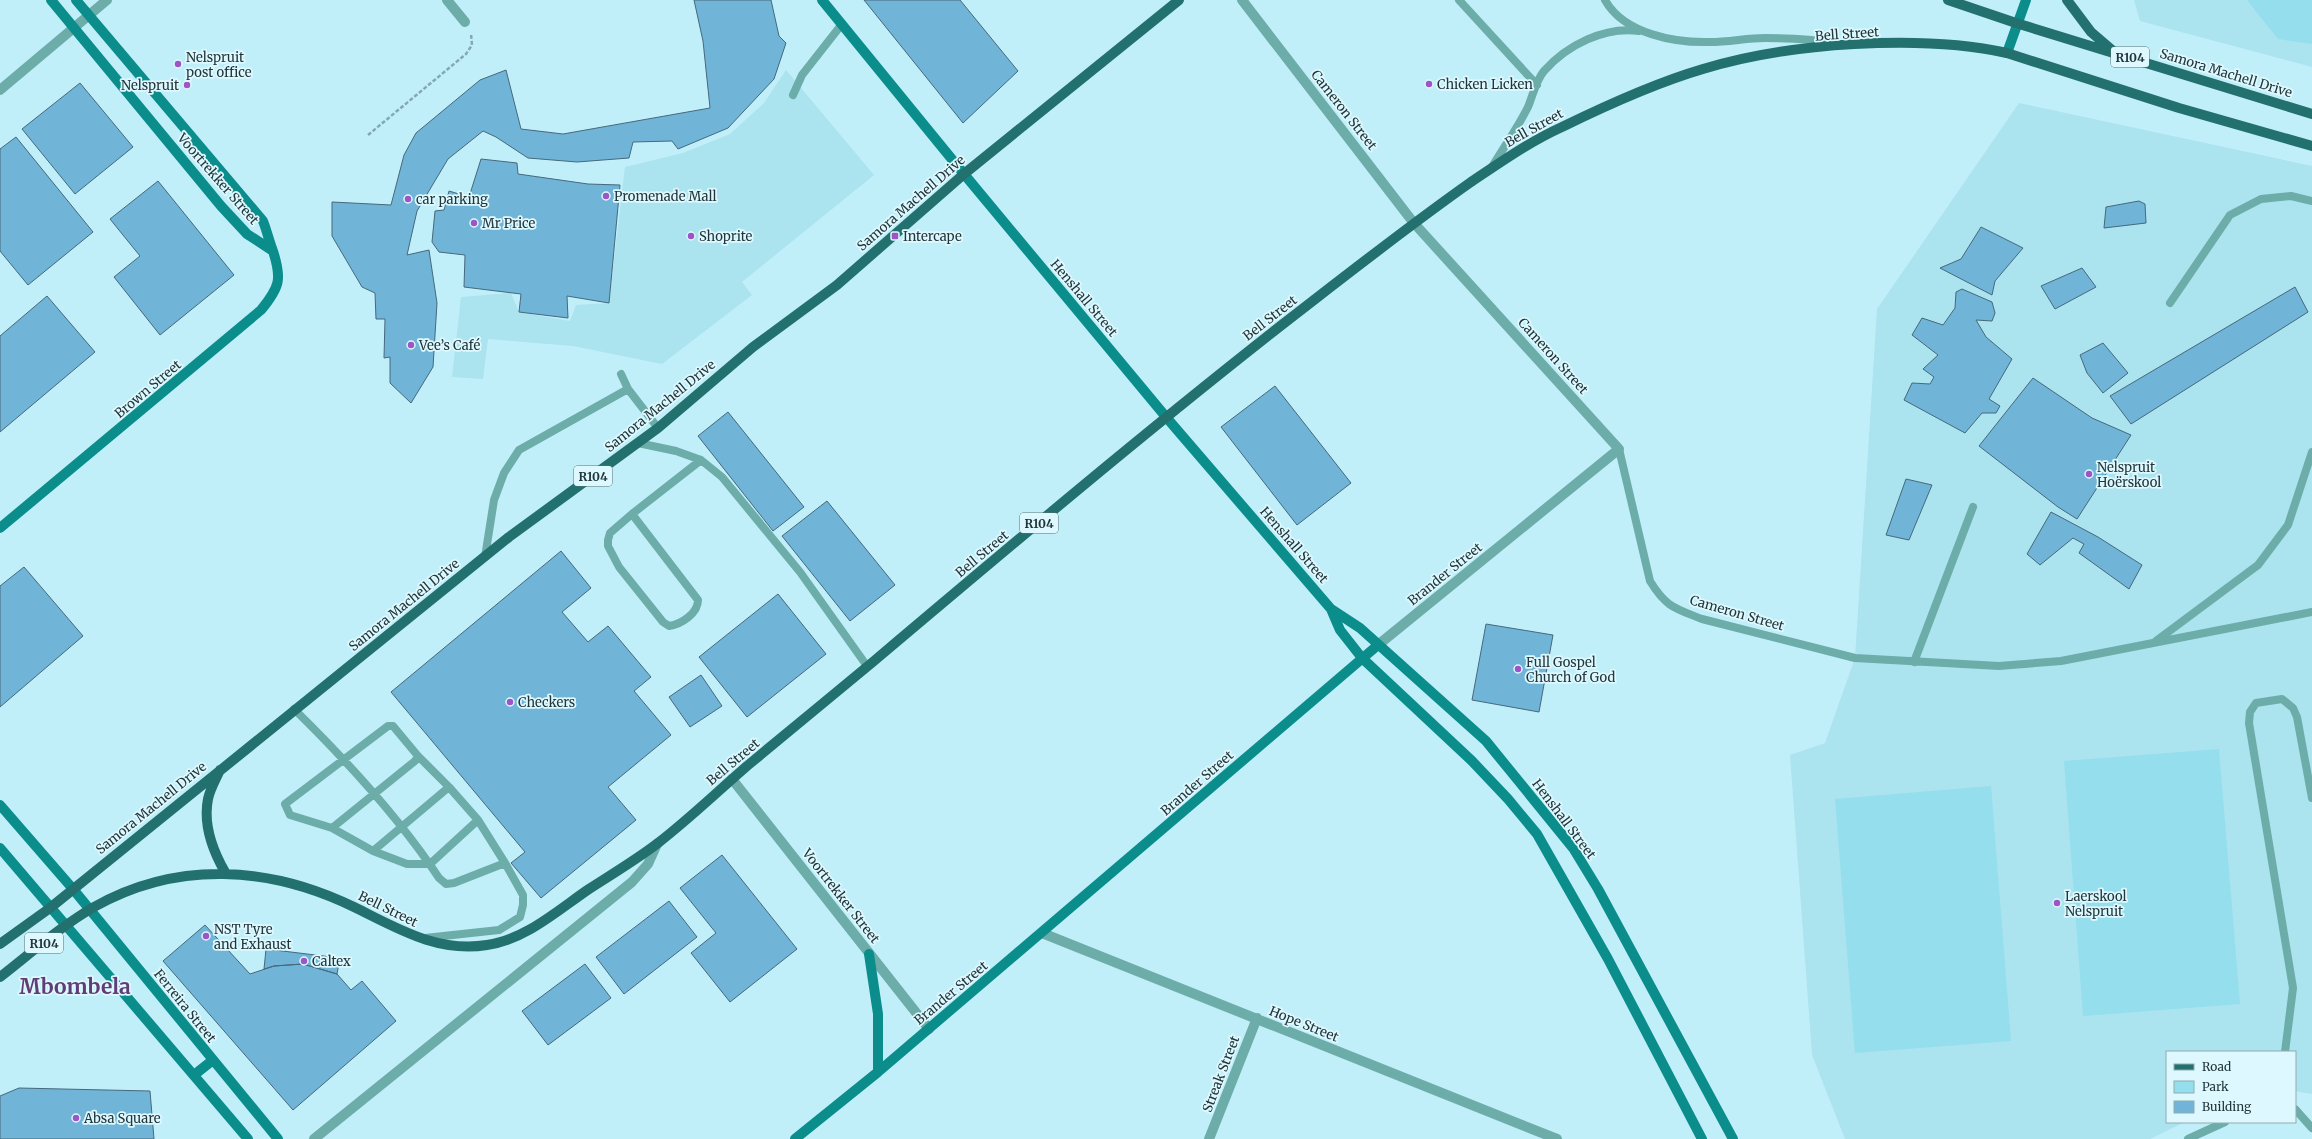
<svg xmlns="http://www.w3.org/2000/svg" width="2312" height="1139" font-family="Merriweather,serif">
  <rect width="100%" height="100%" fill="#c1eff9"/>
  <path fill="#abe3ef" d="M2134 0H2312V67L2140 21Z
    M786 70 874 175 742 282 752 295 662 364 573 346 488 339 483 379 452 377 461 297 511 293 519 312 570 321 576 305 609 303 625 167 683 153 730 134 764 103Z
    M2019 103 2312 166V1094L2295 1091V1052H2167V1122H2185L2150 1139H1845L1812 1055 1790 755 1825 743 1855 658 1877 309Z"/>
  <path fill="#95deed" d="M2247 0H2312V44L2278 39Z
    M2219 749 2240 1004 2083 1016 2064 761Z
    M1991 786 2011 1041 1855 1053 1835 799Z"/>
  <path fill="#70b4d7" stroke="#46697c" d="M694 0H771L779 36 786 43 774 79 728 128 678 149 672 141 633 142 629 158 577 162 528 158 496 137 483 131 448 159 417 211 407 255 429 250 437 303 433 367 411 403 390 383V357L384 358 385 319H376L375 293 362 287 332 236V202L391 205 404 155 416 133 480 80 506 70 521 129 563 134 710 108 703 41Z
    M864 0H960L1018 71 963 123Z
    M80 83 133 147 75 194 22 129Z
    M16 137 93 232 28 285 0 251V149Z
    M481 159 517 163 518 174 588 184 620 185 609 303 567 296 568 318 519 312 521 294 464 287 465 255 439 252 432 242 435 211 444 210 449 191 469 197Z
    M158 181 234 275 160 335 114 277 140 256 110 219Z
    M2139 201 2145 204 2146 223 2104 228 2106 207Z
    M1981 227 2023 248 1995 281 1992 295 1940 268 1961 259Z
    M2082 268 2096 287 2055 309 2041 286Z
    M2295 287 2308 312 2131 424 2110 396Z
    M1962 289 1992 302 1995 313 1992 321 1976 320 1986 337 2012 359 1989 399 2000 406 1996 413H1982L1965 433 1904 400 1912 383 1930 384 1934 377 1923 369 1938 355 1912 335 1922 318 1943 325 1955 308 1956 292Z
    M47 296 95 352 0 432V336Z
    M2103 343 2128 373 2103 393 2087 373 2080 355Z
    M2033 378 2092 418 2131 435 2077 519 2058 507 1979 446Z
    M1275 386 1351 483 1297 525 1221 427Z
    M728 412 804 507 773 531 698 436Z
    M1906 479 1932 485 1909 540 1886 535Z
    M827 501 895 585 850 621 782 536Z
    M2051 512 2098 537 2142 565 2129 589 2079 553 2084 544 2073 538 2040 565 2027 554Z
    M561 551 591 588 562 612 588 642 608 626 651 677 634 691 671 735 608 787 636 820 541 898 511 863 525 852 391 692Z
    M24 567 83 636 0 707V586Z
    M778 594 826 654 747 717 699 657Z
    M1486 624 1553 635 1539 712 1472 700Z
    M701 675 722 706 690 727 669 697Z
    M722 855 797 949 730 1002 691 953 716 933 680 888Z
    M669 901 697 937 624 994 596 957Z
    M205 925 250 974 274 966 303 964 337 974 351 990 362 981 396 1021 293 1110 163 961Z
    M266 949 340 958 337 974 303 964 274 966 264 969Z
    M585 964 611 998 548 1045 522 1011Z
    M19 1088 150 1091 154 1139H0V1096Z"/>
  <g fill="none" stroke-linecap="round" stroke-linejoin="round">
    <path stroke="#85a9b1" stroke-width="2.5" stroke-dasharray="4 2" stroke-linecap="butt" d="M368 135 466 54 472 45 471 34"/>
    <path stroke="#6caca9" stroke-width="8" d="M1459 0 1537 85
      M1605 0C1624 34 1675 43 1710 42 1729 42 1747 38 1765 38 1788 38 1812 39 1835 43
      M793 95 802 75 842 24
      M1492 167C1504 147 1518 127 1528 107 1533 95 1536 80 1544 71 1567 45 1605 26 1639 31
      M2170 303 2230 215 2261 199 2291 196 2312 201
      M621 374 628 389 658 428
      M638 443 676 451 701 460 722 477 800 572 867 666
      M1619 449 1650 581C1666 607 1674 608 1702 619L1855 658 1999 666 2061 661 2312 612
      M632 514 698 600C698 613 682 624 669 626L663 622 619 567 608 546V540L610 533 632 514 701 460
      M485 557 494 500 504 473 519 450 628 389
      M2156 641 2258 565 2288 525 2312 452
      M1914 662 1973 507
      M294 709C347 761 398 816 439 878L446 884 454 883 505 863
      M418 756 449 787
      M332 828 415 761 418 756 393 726H388L285 804 290 815 332 828 373 851 407 864H430L478 820
      M373 851 449 787 478 820 505 863 523 895V905L520 917 499 930 425 938
      M2285 1052 2293 988 2249 723 2250 712 2256 703 2282 699 2293 708 2297 717 2312 798
      M2295 1109 2312 1128
      M2188 1139 2225 1122"/>
    <path stroke="#6caca9" stroke-width="10" d="M447 0 465 22
      M1242 0 1413 222 1619 449 1378 645
      M0 90 107 0
      M732 779 929 1029
      M1042 933 1557 1139
      M314 1139 632 882 648 864 657 844
      M1209 1139 1257 1018"/>
    <path stroke="#0b8e8b" stroke-width="10" d="M51 0 221 206 247 234 273 251
      M822 0 964 174 1166 417 1331 609 1340 630 1362 658 1472 761 1508 799 1537 834 1608 959 1702 1139
      M2007 53 2026 0
      M0 528 261 310C280 287 282 279 273 251 269 241 267 231 263 221L76 0
      M1331 609 1360 628 1486 741 1573 848 1598 889 1733 1139
      M0 805 73 889 278 1139
      M0 848 248 1139
      M869 954 878 1014V1072
      M194 1075 213 1060
      M795 1139 878 1072 1378 645"/>
    <path stroke="#23716f" stroke-width="10" d="M1948 0 2016 23 2312 114
      M2067 0 2091 32 2112 50
      M220 770C216 779 210 789 208 799 203 824 213 851 225 872
      M0 944 50 908 509 537 658 428 753 347 837 285 964 174 1179 0
      M0 977C31 953 61 926 94 907 177 860 270 866 354 907 397 928 437 953 487 945 525 940 558 910 589 889 612 874 636 860 658 843 689 819 717 792 747 766 789 731 832 696 874 661 1009 547 1144 433 1283 324 1345 276 1407 227 1471 182 1501 162 1529 142 1562 127 1607 105 1655 83 1703 69 1787 43 1921 34 2007 53L2179 108 2312 146"/>
  </g>
  <g fill="#9d54c7" stroke="#ddf9ff" stroke-width="1.5">
    <circle cx="178" cy="64" r="4"/>
    <circle cx="1429" cy="84" r="4"/>
    <circle cx="187" cy="85" r="4"/>
    <circle cx="606" cy="196" r="4"/>
    <circle cx="408" cy="199" r="4"/>
    <circle cx="474" cy="223" r="4"/>
    <circle cx="691" cy="236" r="4"/>
    <rect x="891" y="232" width="8" height="8" rx="2"/>
    <circle cx="411" cy="345" r="4"/>
    <circle cx="2089" cy="474" r="4"/>
    <circle cx="1518" cy="669" r="4"/>
    <circle cx="510" cy="702" r="4"/>
    <circle cx="2057" cy="903" r="4"/>
    <circle cx="206" cy="936" r="4"/>
    <circle cx="304" cy="961" r="4"/>
    <circle cx="76" cy="1118" r="4"/>
  </g>
  <g text-anchor="middle" dominant-baseline="central" stroke-width="3.5" stroke-linejoin="round" paint-order="stroke">
    <g fill="#ddf9ff" stroke="#5a7074" stroke-width="1">
      <rect x="2111" y="47" width="38" height="20" rx="3"/>
      <rect x="574" y="466" width="38" height="20" rx="3"/>
      <rect x="1020" y="513" width="38" height="20" rx="3"/>
      <rect x="25" y="933" width="38" height="20" rx="3"/>
    </g>
    <g font-size="12" font-weight="bold" fill="#223539">
      <text x="2130" y="57">R104</text>
      <text x="593" y="476">R104</text>
      <text x="1039" y="523">R104</text>
      <text x="44" y="943">R104</text>
    </g>
    <g font-size="13" fill="#223539" stroke="#ddf9ff">
      <text transform="translate(1847 34) rotate(-4)">Bell Street</text>
      <text transform="translate(2226 73) rotate(17)">Samora Machell Drive</text>
      <text transform="translate(1344 110) rotate(52)">Cameron Street</text>
      <text transform="translate(1534 128) rotate(-29)">Bell Street</text>
      <text transform="translate(218 179) rotate(49)">Voortrekker Street</text>
      <text transform="translate(911 203) rotate(-41)">Samora Machell Drive</text>
      <text transform="translate(1084 298) rotate(50)">Henshall Street</text>
      <text transform="translate(1270 318) rotate(-38)">Bell Street</text>
      <text transform="translate(1553 356) rotate(48)">Cameron Street</text>
      <text transform="translate(148 389) rotate(-40)">Brown Street</text>
      <text transform="translate(660 406) rotate(-39)">Samora Machell Drive</text>
      <text transform="translate(1294 545) rotate(49)">Henshall Street</text>
      <text transform="translate(982 554) rotate(-40)">Bell Street</text>
      <text transform="translate(1445 574) rotate(-39)">Brander Street</text>
      <text transform="translate(404 605) rotate(-39)">Samora Machell Drive</text>
      <text transform="translate(1737 613) rotate(16)">Cameron Street</text>
      <text transform="translate(733 762) rotate(-40)">Bell Street</text>
      <text transform="translate(1197 783) rotate(-41)">Brander Street</text>
      <text transform="translate(151 808) rotate(-39)">Samora Machell Drive</text>
      <text transform="translate(1564 819) rotate(53)">Henshall Street</text>
      <text transform="translate(841 896) rotate(52)">Voortrekker Street</text>
      <text transform="translate(388 909) rotate(26)">Bell Street</text>
      <text transform="translate(951 993) rotate(-40)">Brander Street</text>
      <text transform="translate(185 1006) rotate(51)">Ferreira Street</text>
      <text transform="translate(1304 1024) rotate(22)">Hope Street</text>
      <text transform="translate(1221 1074) rotate(-69)">Streak Street</text>
    </g>
    <g font-size="13" fill="#223539" stroke="#ddf9ff" text-anchor="start">
      <text x="186" y="57">Nelspruit<tspan x="186" dy="15">post office</tspan></text>
      <text x="1437" y="84">Chicken Licken</text>
      <text x="179" y="85" text-anchor="end">Nelspruit</text>
      <text x="614" y="196">Promenade Mall</text>
      <text x="416" y="199">car parking</text>
      <text x="482" y="223">Mr Price</text>
      <text x="699" y="236">Shoprite</text>
      <text x="903" y="236">Intercape</text>
      <text x="419" y="345">Vee’s Café</text>
      <text x="2097" y="467">Nelspruit<tspan x="2097" dy="15">Hoërskool</tspan></text>
      <text x="1526" y="662">Full Gospel<tspan x="1526" dy="15">Church of God</tspan></text>
      <text x="518" y="702">Checkers</text>
      <text x="2065" y="896">Laerskool<tspan x="2065" dy="15">Nelspruit</tspan></text>
      <text x="214" y="929">NST Tyre<tspan x="214" dy="15">and Exhaust</tspan></text>
      <text x="312" y="961">Caltex</text>
      <text x="84" y="1118">Absa Square</text>
    </g>
    <g font-size="21" font-weight="bold" fill="#603d76" stroke="#ddf9ff">
      <text x="75" y="986">Mbombela</text>
    </g>
  </g>
  <rect x="2166" y="1051" width="130" height="72" fill="#ddf9ff" stroke="#92abb0"/>
  <rect x="2174" y="1064" width="20" height="6" fill="#23716f" stroke="#92abb0"/>
  <text x="2202" y="1071" font-size="12" fill="#223539">Road</text>
  <rect x="2174" y="1081" width="20" height="12" fill="#95deed" stroke="#92abb0"/>
  <text x="2202" y="1091" font-size="12" fill="#223539">Park</text>
  <rect x="2174" y="1101" width="20" height="12" fill="#70b4d7" stroke="#92abb0"/>
  <text x="2202" y="1111" font-size="12" fill="#223539">Building</text>
</svg>
